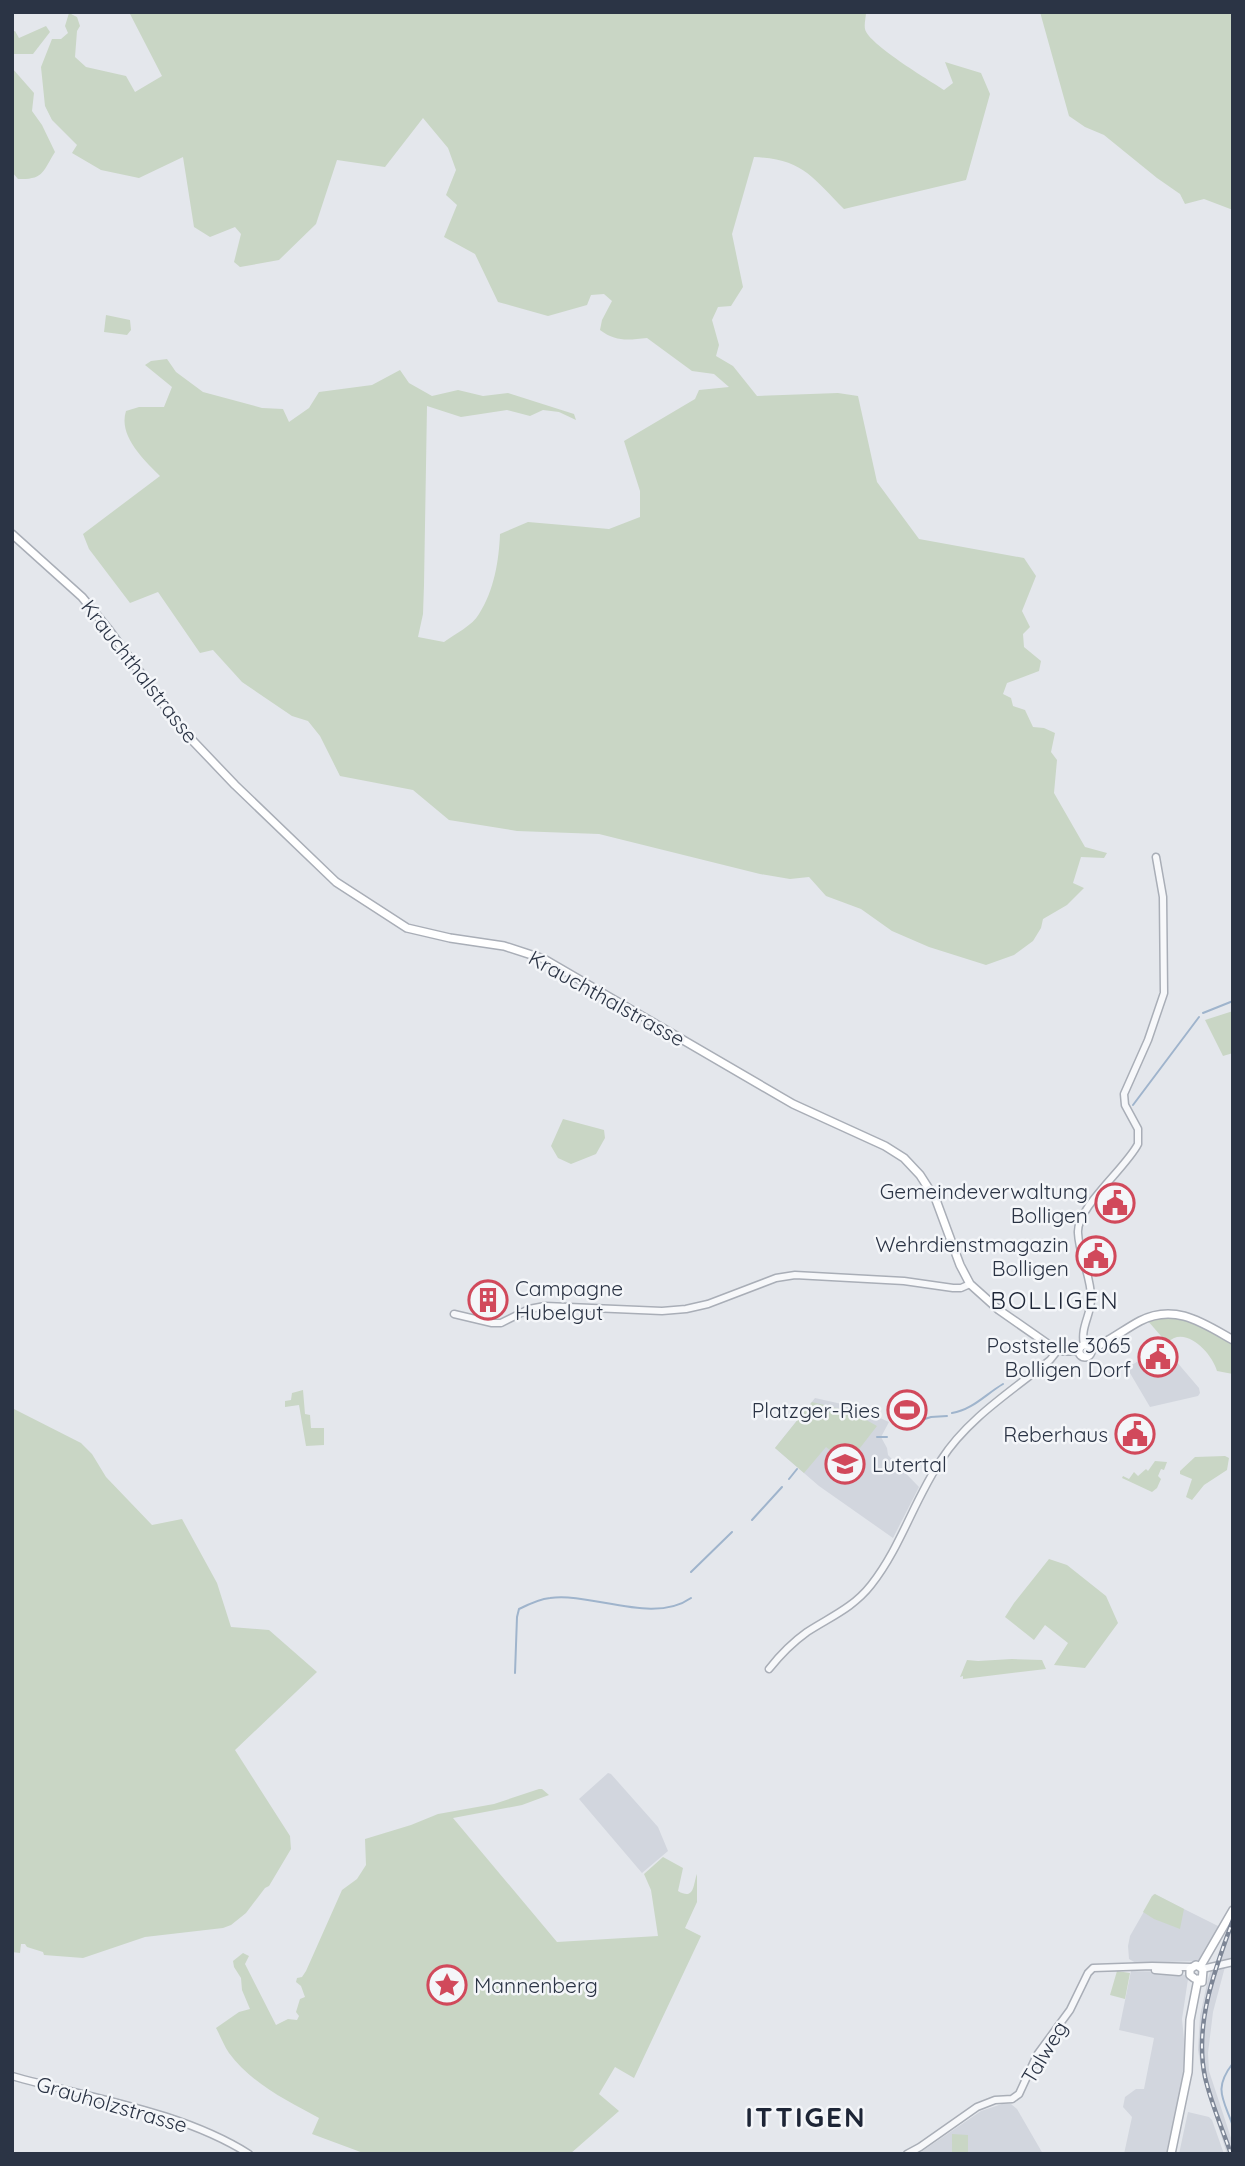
<svg xmlns="http://www.w3.org/2000/svg" width="1245" height="2166" font-family="Quicksand,sans-serif">
  <rect width="100%" height="100%" fill="#e4e7ec"/>
  <path fill="#d2d6de" d="M1161 1347H1164L1199 1388 1200 1393 1198 1396 1150 1407 1127 1368Z
    M815 1398 855 1407 889 1422 881 1437 887 1448 888 1455 919 1487 893 1538 819 1486 775 1448Z
    M608 1773 611 1774 658 1827 668 1851 642 1873 579 1799Z
    M1154 1894 1220 1927 1200 1961 1136 1963 1129 1959 1128 1946 1130 1936Z
    M1233 1916 1231 1962 1226 1963 1213 2012 1208 2053 1209 2071 1233 2144V2154H1227L1203 2078 1198 2050 1200 2016 1208 1979 1211 1969 1217 1960Z
    M1131 1971 1170 1972 1185 1975 1188 1979 1182 2019 1186 2059 1168 2154H1124L1132 2117 1123 2107 1125 2097 1136 2089H1144L1154 2038 1119 2030Z
    M1002 2104H1011L1017 2109 1043 2154H918L981 2111Z
    M1188 2112 1209 2117 1212 2120 1224 2154H1179Z"/>
  <path fill="#c9d6c5" d="M129 12H866C866 17 864 24 865 29 868 44 929 80 944 90L953 83 945 62 981 73 990 94 966 180 844 209C812 177 803 159 754 157L732 234 743 287 731 306 718 307 712 320 719 345 716 356 733 366 757 396 838 393 858 396 877 482 919 539 1024 558 1036 576 1022 611 1030 627 1023 634 1024 647 1041 661 1039 671 1007 683 1003 694 1011 698 1013 706 1025 710 1033 727 1044 728 1055 733 1051 752 1057 760 1054 793 1085 847 1107 853 1104 858 1081 857 1073 883 1084 888 1067 905 1043 919 1041 928 1033 941 1014 955 986 965 929 947 892 931 861 909 826 896 809 877 790 879 760 874 599 834 517 831 449 820 413 790 340 776 320 736 308 721 292 716 242 682 213 650 200 653 158 592 130 603 89 549 83 534 160 476C144 460 118 436 126 411L139 407H164L172 387 145 365 151 361 167 359 176 372 203 392 262 408 283 409 289 422 309 408 319 392 372 385 400 370 409 383 432 396 458 390 483 396 508 393 574 414 576 420 559 412 543 410 530 416 507 410 461 417 427 406 424 585 423 614 418 637 444 642C455 634 473 625 479 614 494 591 499 560 500 534L528 522 609 529 640 517V491L624 441 695 399 699 390 729 387 714 374 692 371 647 338C628 340 616 342 600 330L602 320 612 301 604 294 591 295 587 305 548 316 498 302 475 254 444 237 457 205 446 195 456 170 448 148 423 118 385 167 337 160 316 224 279 260 240 267 234 262 241 234 235 227 210 237 194 227 183 157 139 178 101 170 72 153 77 145 52 120 45 106 41 67 52 39H61L68 33 65 26 69 13 77 17 80 26 77 31 75 57 86 67 126 76 135 92 162 76Z
    M1040 12H1233V210L1204 199 1185 204 1180 194 1157 178 1104 135 1085 127 1069 116Z
    M46 26 50 32 33 54H12V32L15 31 19 38Z
    M12 68 34 93 32 111 42 125 55 152C43 171 44 180 18 179L12 172Z
    M106 315 130 320 131 330 127 335 104 332Z
    M1233 1011V1053L1223 1056 1205 1020Z
    M563 1119 604 1130 605 1138 596 1154 571 1164 558 1158 551 1146Z
    M1160 1317H1181L1204 1327 1233 1343V1374L1217 1371C1212 1353 1185 1324 1167 1343L1148 1321Z
    M303 1390 305 1414 310 1415 311 1428H324V1445L306 1446 299 1405 285 1407V1401L291 1400 292 1393Z
    M812 1402 852 1412 877 1426 853 1457 847 1452 841 1459 826 1447 804 1473 775 1448Z
    M12 1408 81 1443 92 1454 106 1477 152 1525 182 1519 217 1583 231 1627 269 1630 317 1672 235 1750 290 1836 291 1849 269 1886 265 1888 246 1913 231 1925 223 1928 145 1937 83 1958 44 1955 43 1952 27 1947 25 1944H21L20 1953 12 1952Z
    M1225 1456 1229 1458 1227 1470 1204 1485 1192 1500 1186 1497 1192 1479 1180 1474V1471L1195 1457Z
    M1155 1461 1167 1462 1164 1470 1161 1469 1158 1476 1161 1479 1157 1488 1152 1492 1122 1478 1123 1476 1129 1479 1134 1472 1138 1476 1146 1469 1148 1471Z
    M1049 1559 1067 1565 1106 1596 1118 1623 1085 1668 1054 1665 1068 1643 1045 1625 1034 1640 1005 1617 1014 1603Z
    M1012 1659 1042 1660 1046 1669 963 1679V1676L960 1677 967 1660 978 1661Z
    M539 1789H542L549 1795 522 1805 453 1818 557 1942 658 1936 651 1890 644 1874 663 1857 683 1868 678 1891C695 1901 693 1884 697 1874V1902L685 1928 701 1936 634 2078 615 2067 599 2094 619 2111 570 2154H366L312 2134 319 2118C287 2101 251 2083 229 2053 224 2046 221 2037 216 2028L239 2012 250 2009 242 1990 241 1978 234 1967 233 1961 243 1953 249 1956 245 1964 276 2025 288 2019 297 2020 299 2016 296 2012 300 1999 305 1997 301 1986 296 1982 297 1978 302 1977 306 1971 342 1890 357 1879 366 1865 365 1839 411 1825 438 1814 494 1804Z
    M1155 1894 1184 1909 1180 1929 1154 1919 1143 1912 1152 1896Z
    M1117 1971 1130 1973 1125 1999 1110 1995Z
    M952 2134 968 2135V2154H952Z"/>
  <g fill="none" stroke-linecap="round" stroke-linejoin="round">
    <path stroke="#9fb4cc" stroke-width="2" d="M1203 1013 1233 1001
      M1133 1105 1199 1017
      M952 1413C972 1410 986 1394 1003 1384
      M906 1425 931 1417 947 1416
      M877 1437H887
      M789 1479 797 1469
      M752 1520 782 1487
      M691 1572 732 1532
      M515 1673 517 1617 519 1609C529 1604 539 1599 550 1598 591 1592 653 1625 691 1598
      M1233 2063C1213 2089 1223 2098 1233 2126"/>
    <g stroke="#a9aeb7" stroke-width="9">
      <path id="tertiary" d="M454 1314 492 1323H501L529 1309 545 1306 662 1311 686 1309 708 1304 776 1278 795 1275 904 1281 953 1288H961L970 1284
        M1084 1345C1080 1326 1092 1314 1091 1297 1091 1276 1079 1255 1078 1233 1076 1208 1126 1168 1138 1144V1129L1125 1105 1124 1094 1148 1040 1164 993 1163 897 1156 857
        M769 1669C780 1655 793 1642 807 1632 830 1617 853 1608 871 1585 901 1547 914 1500 941 1460 968 1418 1012 1391 1050 1360L1058 1350
        M1202 1969 1233 1962
        M1155 1970 1179 1972
        M12 2076C89 2098 181 2111 249 2154
        M907 2154 920 2147 977 2107 995 2100 1012 2099 1019 2094 1037 2055 1070 2010 1088 1973 1093 1968 1152 1966 1191 1967"/>
    </g>
    <g stroke="#a9aeb7" stroke-width="10">
      <path id="secondary" d="M12 534 82 597 109 630 167 709 193 741 235 785 336 882 407 928 450 938 504 946 544 959 793 1104 885 1146 904 1158 920 1175 936 1200 960 1265 970 1284 999 1310 1055 1349 1063 1351H1079
        M1079 1351a6 6 0 1 1 12 0a6 6 0 1 1-12 0Z
        M1091 1349C1109 1342 1123 1330 1140 1321 1175 1303 1203 1323 1233 1340
        M1200 1967 1203 1970 1202 1982
        M1200 1967 1233 1910
        M1194 1978 1190 1975V1969L1196 1965 1200 1967
        M1171 2154 1188 2072 1190 2020 1198 1979"/>
    </g>
    <use href="#tertiary" stroke="#f7f8fa" stroke-width="6"/>
    <use href="#secondary" stroke="#fff" stroke-width="7"/>
    <g stroke="#7d8696" stroke-width="4.5">
      <path id="rail" d="M1231 2154C1222 2128 1211 2103 1205 2077 1194 2024 1215 1969 1233 1920"/>
    </g>
    <use href="#rail" stroke="#f4f6f9" stroke-width="2" stroke-dasharray="5" stroke-linecap="butt"/>
  </g>
  <defs>
    <g id="civic-ring" transform="scale(2.0125)"><circle r="9.5" fill="#f4f6f9" stroke="#d1495b" stroke-width="1.5"/><path d="M-.6-6.5H3V-4.5H.6V-3L4-1V1h2V6H-6V1h2V-1L-.6-3ZM-1.2 2.5V6h2.4V2.5Z" fill="#d1495b"/></g>
    <g id="building-ring" transform="scale(2.0125)"><circle r="9.5" fill="#f4f6f9" stroke="#d1495b" stroke-width="1.5"/><path d="M-4-6H4V6H1V3H-1V6H-4ZM-2.5-4.3h1.7v1.8h-1.7ZM.8-4.3h1.7v1.8H.8ZM-2.5-1h1.7V.8h-1.7ZM.8-1h1.7V.8H.8Z" fill="#d1495b"/></g>
    <g id="stadium-ring" transform="scale(2.0125)"><circle r="9.5" fill="#f4f6f9" stroke="#d1495b" stroke-width="1.5"/><path d="M0-5a6.5 5 0 1 0 0 10a6.5 5 0 1 0 0-10ZM-3.5-1.8h7v3.6h-7Z" fill="#d1495b"/></g>
    <g id="school-ring" transform="scale(2.0125)"><circle r="9.5" fill="#f4f6f9" stroke="#d1495b" stroke-width="1.5"/><path d="M0-5L7-2L0 1L-7-2ZM-4 1L0 2.5L4 1V4Q0 6-4 4Z" fill="#d1495b"/></g>
    <g id="sight-ring" transform="scale(2.0125)"><circle r="9.5" fill="#f4f6f9" stroke="#d1495b" stroke-width="1.5"/><path d="M0-6L1.8-2.2L6-1.7L2.9 1.2L3.7 5.4L0 3.3L-3.7 5.4L-2.9 1.2L-6-1.7L-1.8-2.2Z" fill="#d1495b"/></g>
  </defs>
  <g fill-rule="evenodd">
    <use href="#civic-ring" x="1115" y="1203"/>
    <use href="#civic-ring" x="1096" y="1256"/>
    <use href="#building-ring" x="488" y="1300"/>
    <use href="#civic-ring" x="1158" y="1357"/>
    <use href="#stadium-ring" x="907" y="1410"/>
    <use href="#civic-ring" x="1135" y="1434"/>
    <use href="#school-ring" x="845" y="1464"/>
    <use href="#sight-ring" x="447" y="1985"/>
  </g>
  <g text-anchor="middle" dominant-baseline="central" stroke-width="5" stroke-linejoin="round" paint-order="stroke">
    <g font-size="21" fill="#2b3445" stroke="#f4f6f9">
      <text transform="translate(140 671) rotate(52)">Krauchthalstrasse</text>
      <text transform="translate(607 998) rotate(29)">Krauchthalstrasse</text>
      <text transform="translate(1044 2052) rotate(-59)">Talweg</text>
      <text transform="translate(112 2104) rotate(16)">Grauholzstrasse</text>
    </g>
    <g font-size="21" fill="#2b3445" stroke="#f4f6f9" text-anchor="end">
      <text x="1088" y="1191">Gemeindeverwaltung<tspan x="1088" dy="24">Bolligen</tspan></text>
      <text x="1069" y="1244">Wehrdienstmagazin<tspan x="1069" dy="24">Bolligen</tspan></text>
      <text x="515" y="1288" text-anchor="start">Campagne<tspan x="515" dy="24">Hubelgut</tspan></text>
      <text x="1131" y="1345">Poststelle 3065<tspan x="1131" dy="24">Bolligen Dorf</tspan></text>
      <text x="880" y="1410">Platzger-Ries</text>
      <text x="1108" y="1434">Reberhaus</text>
      <text x="872" y="1464" text-anchor="start">Lutertal</text>
      <text x="474" y="1985" text-anchor="start">Mannenberg</text>
    </g>
    <g font-size="24" letter-spacing="2" fill="#1d2536" stroke="#f4f6f9">
      <text x="1055" y="1300">BOLLIGEN</text>
    </g>
    <g font-size="28" font-weight="bold" letter-spacing="2" fill="#1d2536" stroke="#f4f6f9">
      <text x="806" y="2116">ITTIGEN</text>
    </g>
  </g>
  <rect width="1245" height="2166" fill="none" stroke="#2b3445" stroke-width="28"/>
</svg>
